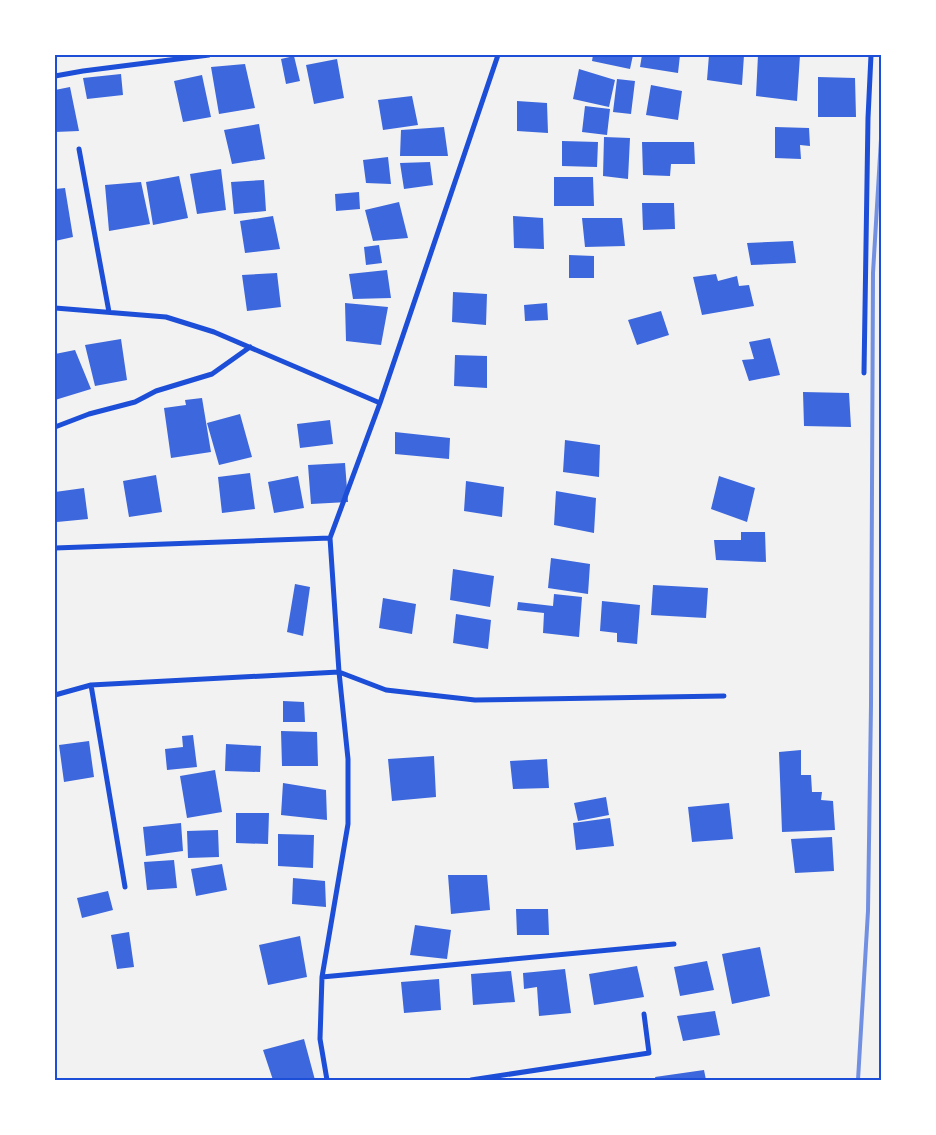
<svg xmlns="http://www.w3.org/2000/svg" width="936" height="1135" font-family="Montserrat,sans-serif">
  <rect width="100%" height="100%" fill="#f2f2f2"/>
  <path fill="#3d67dc" d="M593 55H633L630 69 592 61Z
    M642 55H680L678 73 640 67Z
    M709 55H744L742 85 707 80Z
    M758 55H800L797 101 756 96Z
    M294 56 300 81 286 84 281 59Z
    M337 59 344 98 314 104 306 65Z
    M245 64 255 108 219 114 211 67Z
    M579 69 615 80 609 107 573 99Z
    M121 74 123 95 87 99 83 78Z
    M202 75 211 117 183 122 174 81Z
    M818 77 855 78 856 117H818Z
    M617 79 635 81 631 114 613 112Z
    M651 85 682 91 678 120 646 115Z
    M70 87 79 131 55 132V90Z
    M412 96 418 125 383 130 378 100Z
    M517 101 547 103 548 133 517 131Z
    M585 106 610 109 607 135 582 132Z
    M259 124 265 159 232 164 224 130Z
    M444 127 448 156H400L401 130Z
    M775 127 809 128 810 146 800 145 801 159 775 158Z
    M604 137 630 138 628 179 603 176Z
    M562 141 598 142 597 167 562 166Z
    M642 142H694L695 164H671L670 176 643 175Z
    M388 157 391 184 366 183 363 160Z
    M430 162 433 185 404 189 400 163Z
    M221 169 226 210 197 214 190 174Z
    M179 176 188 218 153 225 146 182Z
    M554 177H593L594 206H554Z
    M264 180 266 211 234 214 231 182Z
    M141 182 150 224 109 231 105 185Z
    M65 188 73 237 55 241V189Z
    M359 192 360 209 336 211 335 194Z
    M399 202 408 238 373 241 365 210Z
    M642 203H674L675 229 643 230Z
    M273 216 280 249 245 253 240 221Z
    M513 216 543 218 544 249 514 248Z
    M582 218H622L625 246 585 247Z
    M793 241 796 263 751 265 747 243Z
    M379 245 382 263 366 265 364 247Z
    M569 255 594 256V278H569Z
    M387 270 391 298 353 299 349 274Z
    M277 273 281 307 247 311 242 275Z
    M716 274 718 281 737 276 739 286 749 285 754 306 702 315 693 277Z
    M453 292 487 294 486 325 452 322Z
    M345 303 388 307 381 345 346 341Z
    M547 303 548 320 525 321 524 305Z
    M661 311 669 335 637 345 628 320Z
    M770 338 780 375 749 381 742 360 754 359 749 342Z
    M121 339 127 380 95 386 85 345Z
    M75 350 91 389 55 400V354Z
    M455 355 487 356V388L454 386Z
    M803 392 849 393 851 427 804 426Z
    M202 398 211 452 171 458 164 408 186 405 185 400Z
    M240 414 252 457 219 465 207 423Z
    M330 420 333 444 300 448 297 424Z
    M395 432 450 438 449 459 395 454Z
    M565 440 600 445 599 477 563 472Z
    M345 463 348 502 311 504 308 465Z
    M250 473 255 509 222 513 218 477Z
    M156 475 162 512 129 517 123 481Z
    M298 476 304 508 274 513 268 482Z
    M719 476 755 488 747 522 711 509Z
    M466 481 504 487 502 517 464 511Z
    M84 488 88 519 57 522 55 510V492Z
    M556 491 596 498 594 533 554 525Z
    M741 532H765L766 562 716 560 714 540H741Z
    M551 558 590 564 588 594 548 588Z
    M453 569 494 576 490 607 450 600Z
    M295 584 310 587 303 636 287 632Z
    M653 585 708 588 706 618 651 615Z
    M554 594 582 597 579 637 543 633 544 613 517 610 518 602 553 606Z
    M383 598 416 604 412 634 379 628Z
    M602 601 640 605 637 644 617 642V633L600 631Z
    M456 614 491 620 488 649 453 643Z
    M283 701 304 702 305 722H283Z
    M281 731 317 732 318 766H282Z
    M193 735 197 767 167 770 165 749 183 747 182 736Z
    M89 741 94 777 64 782 59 745Z
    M226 744 261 746 260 772 225 771Z
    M801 750V775H811L812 792H822L821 800 833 801 835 830 782 832 779 752Z
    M434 756 436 797 392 801 388 759Z
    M547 759 549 788 513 789 510 761Z
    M215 770 222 812 187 818 180 776Z
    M283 783 326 790 327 820 281 815Z
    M606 797 609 815 578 821 574 803Z
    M729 803 733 839 692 842 688 807Z
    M236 813H269L268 844 236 843Z
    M610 818 614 846 576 850 573 823Z
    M181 823 183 851 146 856 143 827Z
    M218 830 219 857 188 858 187 831Z
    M278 834 314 835 313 868 278 866Z
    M832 837 834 871 795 873 791 839Z
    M174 860 177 888 147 890 144 862Z
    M222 864 227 890 196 896 191 869Z
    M448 875H487L490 910 451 914Z
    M293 878 325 881 326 907 292 904Z
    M108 891 113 910 82 918 77 898Z
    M516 909H548L549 935H517Z
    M415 925 451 930 447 959 410 955Z
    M129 932 134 967 117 969 111 935Z
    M300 936 307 977 268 985 259 945Z
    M760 947 770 996 732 1004 722 954Z
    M707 961 714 990 680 996 674 967Z
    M637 966 644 997 594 1005 589 974Z
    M565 969 571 1013 539 1016 537 987 524 989 523 973Z
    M511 971 515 1002 473 1005 471 974Z
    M439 979 441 1010 404 1013 401 982Z
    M715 1011 720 1035 683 1041 677 1016Z
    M304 1039 315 1080H273L263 1050Z
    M704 1070 706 1080H656L655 1077Z"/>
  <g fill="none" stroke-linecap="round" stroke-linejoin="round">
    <path stroke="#1d4ed8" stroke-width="5" d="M55 76 83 71 209 55
      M79 149 109 312
      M55 308 166 317 214 332 380 403
      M864 373 868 118 871 55
      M55 427 89 414 135 402 156 391 212 374 250 347
      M55 548 330 538
      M91 685 125 887
      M55 695 91 685 339 672 386 690 475 700 724 696
      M322 977 674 944
      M327 1080 320 1039 322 977 348 824V759L339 672 330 538 380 403 498 55
      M471 1080 649 1053 644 1014"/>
    <path stroke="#7290e2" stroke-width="4" d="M858 1080 868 911 871 705 873 273 881 139"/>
  </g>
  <rect width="936" height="1135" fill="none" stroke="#ffffff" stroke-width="112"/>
  <rect x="56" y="56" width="824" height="1023" fill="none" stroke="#1d4ed8" stroke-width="2"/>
</svg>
